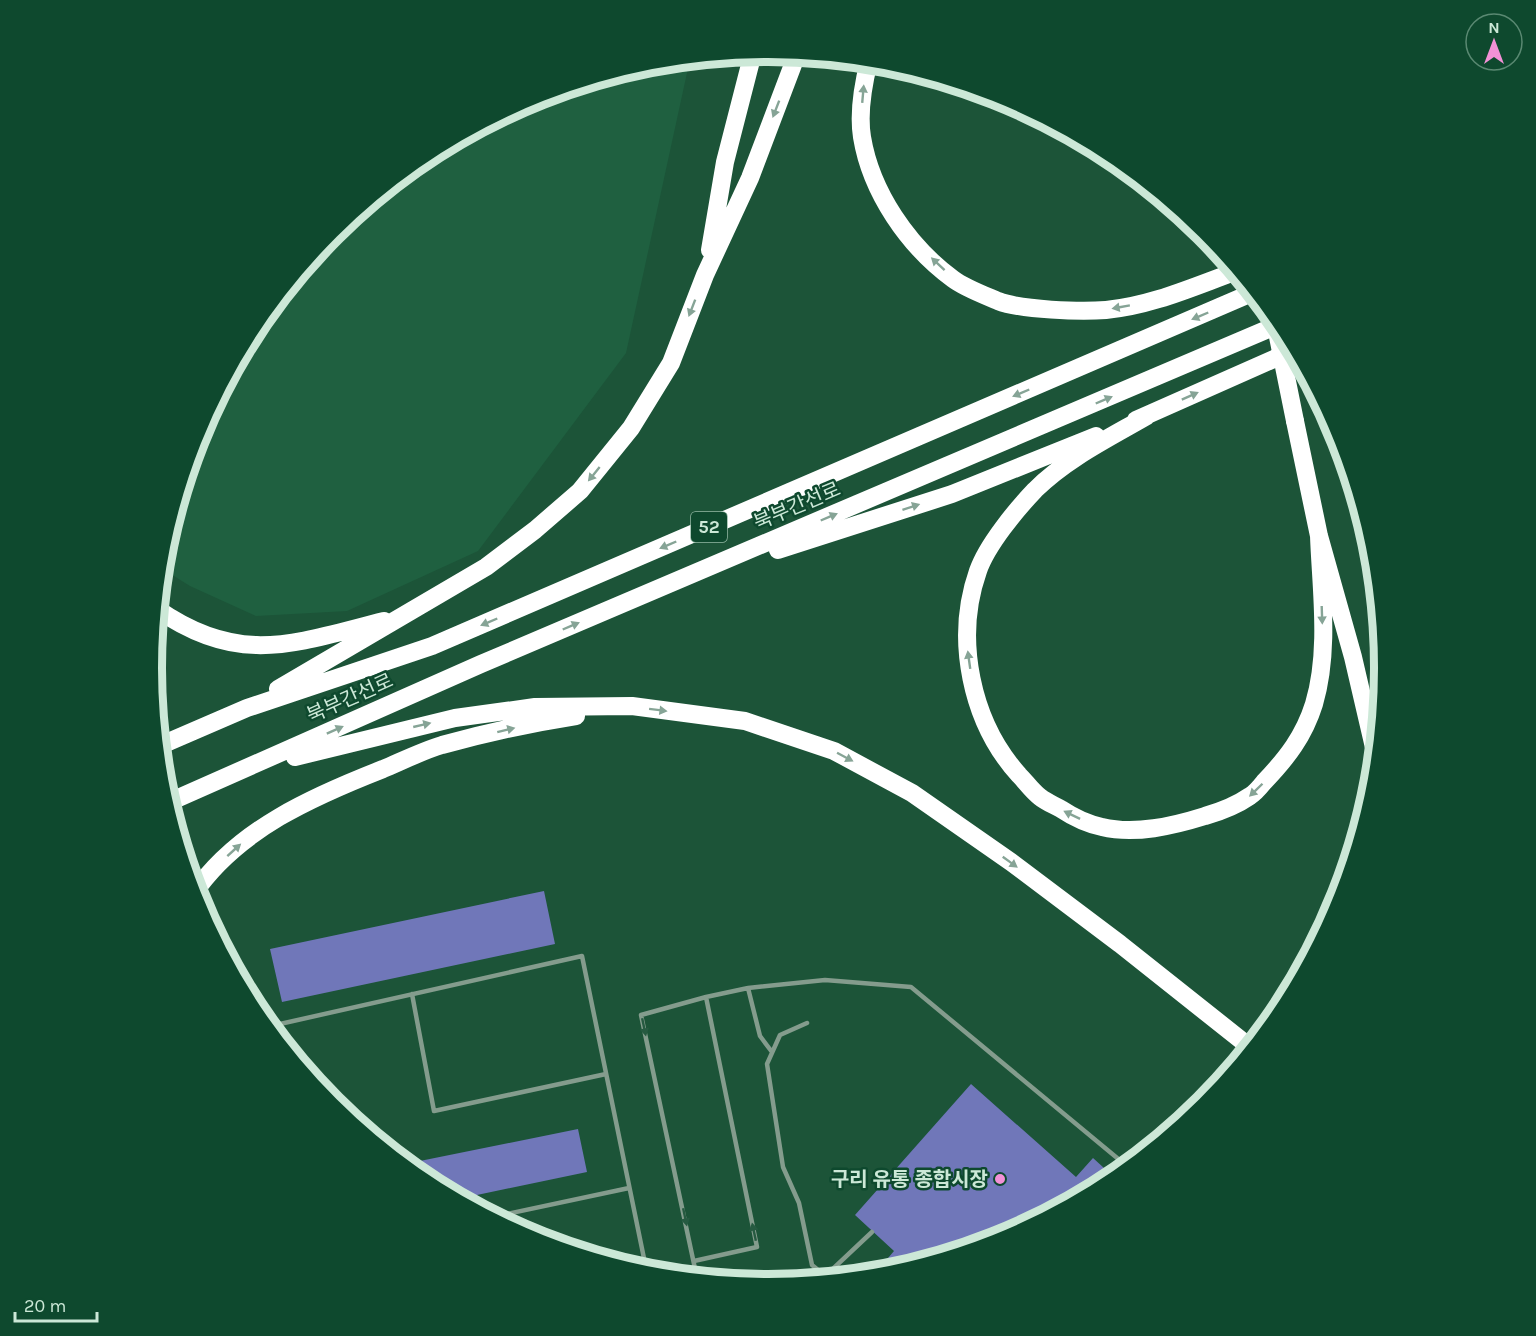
<svg xmlns="http://www.w3.org/2000/svg" width="1536" height="1336" font-family="Karla,'Noto Sans KR',sans-serif">
  <rect width="100%" height="100%" fill="#1c5438"/>
  <path fill="#1f6040" d="M690 59 626 353 478 551 347 611 256 616 190 586 161 568 163 547 198 432 255 325 332 231 426 155 532 98 648 63Z"/>
  <path fill="#7077b9" d="M544 891 555 944 282 1002 270 949Z
    M971 1084 1076 1177 1093 1158 1115 1178 1004 1238 892 1272 883 1264 894 1251 855 1215Z
    M578 1129 587 1172 458 1199 425 1181 405 1164Z"/>
  <g fill="none" stroke-linecap="round" stroke-linejoin="round">
    <path stroke="#849c8d" stroke-width="4.5" d="M748 988 760 1036 772 1052
      M412 994 434 1111 606 1074
      M807 1023 780 1035 767 1064 783 1167 799 1203 812 1265 829 1279
      M272 1031 271 1026 582 956 647 1273
      M493 1217 629 1188
      M694 1261 757 1247 706 997
      M697 1278 641 1015 706 997 748 988 825 980 911 987 1128 1167"/>
    <path stroke="#fff" stroke-width="18" d="M869 61C863 85 858 112 862 137 871 192 908 246 953 279 965 288 984 295 998 301 1021 310 1081 312 1106 310 1151 306 1195 286 1237 271
      M710 250 725 162 753 53
      M1147 416C1109 438 1066 459 1035 490 1016 510 987 545 978 571 954 639 971 722 1019 775 1026 782 1032 791 1040 797 1046 802 1054 805 1061 809 1073 817 1088 824 1102 827 1135 835 1173 826 1205 816 1219 812 1237 805 1250 796 1255 793 1260 787 1264 782 1287 758 1304 736 1314 704 1330 650 1321 590 1319 536
      M1136 420 1294 350
      M1295 421 1319 536 1353 657 1376 756
      M778 550 952 494 1096 436
      M157 609C240 667 295 643 384 621
      M278 689 486 567 535 530 580 491 631 428 671 363 705 275 750 178 797 54
      M159 746 247 708 432 646 1254 292
      M295 757 455 718 535 707 632 706 745 721 834 751 912 793 1011 862 1120 944 1251 1048
      M167 803 481 664 1280 324
      M194 893C238 829 314 796 383 769 402 761 422 751 442 745 486 733 531 723 576 716"/>
    <path stroke="#849c8d" stroke-width="4.5" d="M821 1280 872 1232"/>
    <path stroke="#fff" stroke-width="18" d="M1274 317 1295 421"/>
  </g>
  <defs><path id="oneway-solid" d="M-6-.8H1V-3.2L6.5 0L1 3.2V.8H-6Z" transform="scale(1.5)"/></defs>
  <g fill="#86a496">
    <use href="#oneway-solid" transform="translate(863 94) rotate(-85)"/>
    <use href="#oneway-solid" transform="translate(776 109) rotate(111)"/>
    <use href="#oneway-solid" transform="translate(938 264) rotate(-137)"/>
    <use href="#oneway-solid" transform="translate(1121 307) rotate(170)"/>
    <use href="#oneway-solid" transform="translate(692 308) rotate(111)"/>
    <use href="#oneway-solid" transform="translate(1200 316) rotate(157)"/>
    <use href="#oneway-solid" transform="translate(1021 393) rotate(157)"/>
    <use href="#oneway-solid" transform="translate(1190 396) rotate(-24)"/>
    <use href="#oneway-solid" transform="translate(1104 400) rotate(-23)"/>
    <use href="#oneway-solid" transform="translate(594 474) rotate(129)"/>
    <use href="#oneway-solid" transform="translate(911 507) rotate(-18)"/>
    <use href="#oneway-solid" transform="translate(829 517) rotate(-23)"/>
    <use href="#oneway-solid" transform="translate(668 545) rotate(157)"/>
    <use href="#oneway-solid" transform="translate(1322 615) rotate(88)"/>
    <use href="#oneway-solid" transform="translate(489 622) rotate(157)"/>
    <use href="#oneway-solid" transform="translate(571 626) rotate(-23)"/>
    <use href="#oneway-solid" transform="translate(969 660) rotate(-98)"/>
    <use href="#oneway-solid" transform="translate(658 710) rotate(7)"/>
    <use href="#oneway-solid" transform="translate(422 725) rotate(-13)"/>
    <use href="#oneway-solid" transform="translate(335 730) rotate(-24)"/>
    <use href="#oneway-solid" transform="translate(506 730) rotate(-14)"/>
    <use href="#oneway-solid" transform="translate(845 757) rotate(28)"/>
    <use href="#oneway-solid" transform="translate(1256 790) rotate(136)"/>
    <use href="#oneway-solid" transform="translate(1072 815) rotate(-154)"/>
    <use href="#oneway-solid" transform="translate(234 850) rotate(-42)"/>
    <use href="#oneway-solid" transform="translate(1010 862) rotate(36)"/>
  </g>
  <g fill="#265a41">
    <use href="#oneway-solid" transform="translate(644 1027) rotate(78)"/>
    <use href="#oneway-solid" transform="translate(685 1217) rotate(78)"/>
    <use href="#oneway-solid" transform="translate(754 1232) rotate(-102)"/>
  </g>
  <circle fill="#f291d6" stroke="#0e492e" stroke-width="2" cx="1000" cy="1179" r="6"/>
  <g text-anchor="middle" dominant-baseline="central" stroke-width="5" stroke-linejoin="round" paint-order="stroke">
    <rect fill="#0e492e" stroke="#93b8a4" stroke-width="1.5" x="691" y="512" width="36" height="30" rx="4.5"/>
    <g font-size="18" font-weight="bold" fill="#cce8d7">
      <text x="709" y="527">52</text>
    </g>
    <g font-size="20" fill="#cce8d7" stroke="#0e492e">
      <text transform="translate(797 506) rotate(-23)">북부간선로</text>
      <text transform="translate(350 698) rotate(-24)">북부간선로</text>
    </g>
    <g font-size="20" font-weight="bold" fill="#cce8d7" stroke="#0e492e" text-anchor="end">
      <text x="988" y="1179">구리 유통 종합시장</text>
    </g>
  </g>
  <path d="M0 0H1536V1336H0ZM162 668a606 606 0 1 1 1212 0a606 606 0 1 1-1212 0Z" fill="#0e492e" fill-rule="evenodd"/>
  <path fill="none" stroke="#cce8d7" stroke-width="8" d="M162 668a606 606 0 1 1 1212 0a606 606 0 1 1-1212 0Z"/>
  <g transform="translate(1494 42)"><circle r="28" fill="#0e492e" stroke="#5a8972" stroke-width="1.5"/>
  <path d="M0-4.5L10 22L0 15L-10 22Z" fill="#f291d6"/>
  <text y="-9" font-size="16" font-weight="bold" text-anchor="middle" fill="#cce8d7">N</text>
  </g>
  <path d="M15 1312v9h82v-9" fill="none" stroke="#cce8d7" stroke-width="3"/>
  <text x="24" y="1312" font-size="18" fill="#cce8d7" stroke="#0e492e" stroke-width="4.5" paint-order="stroke">20 m</text>
</svg>
